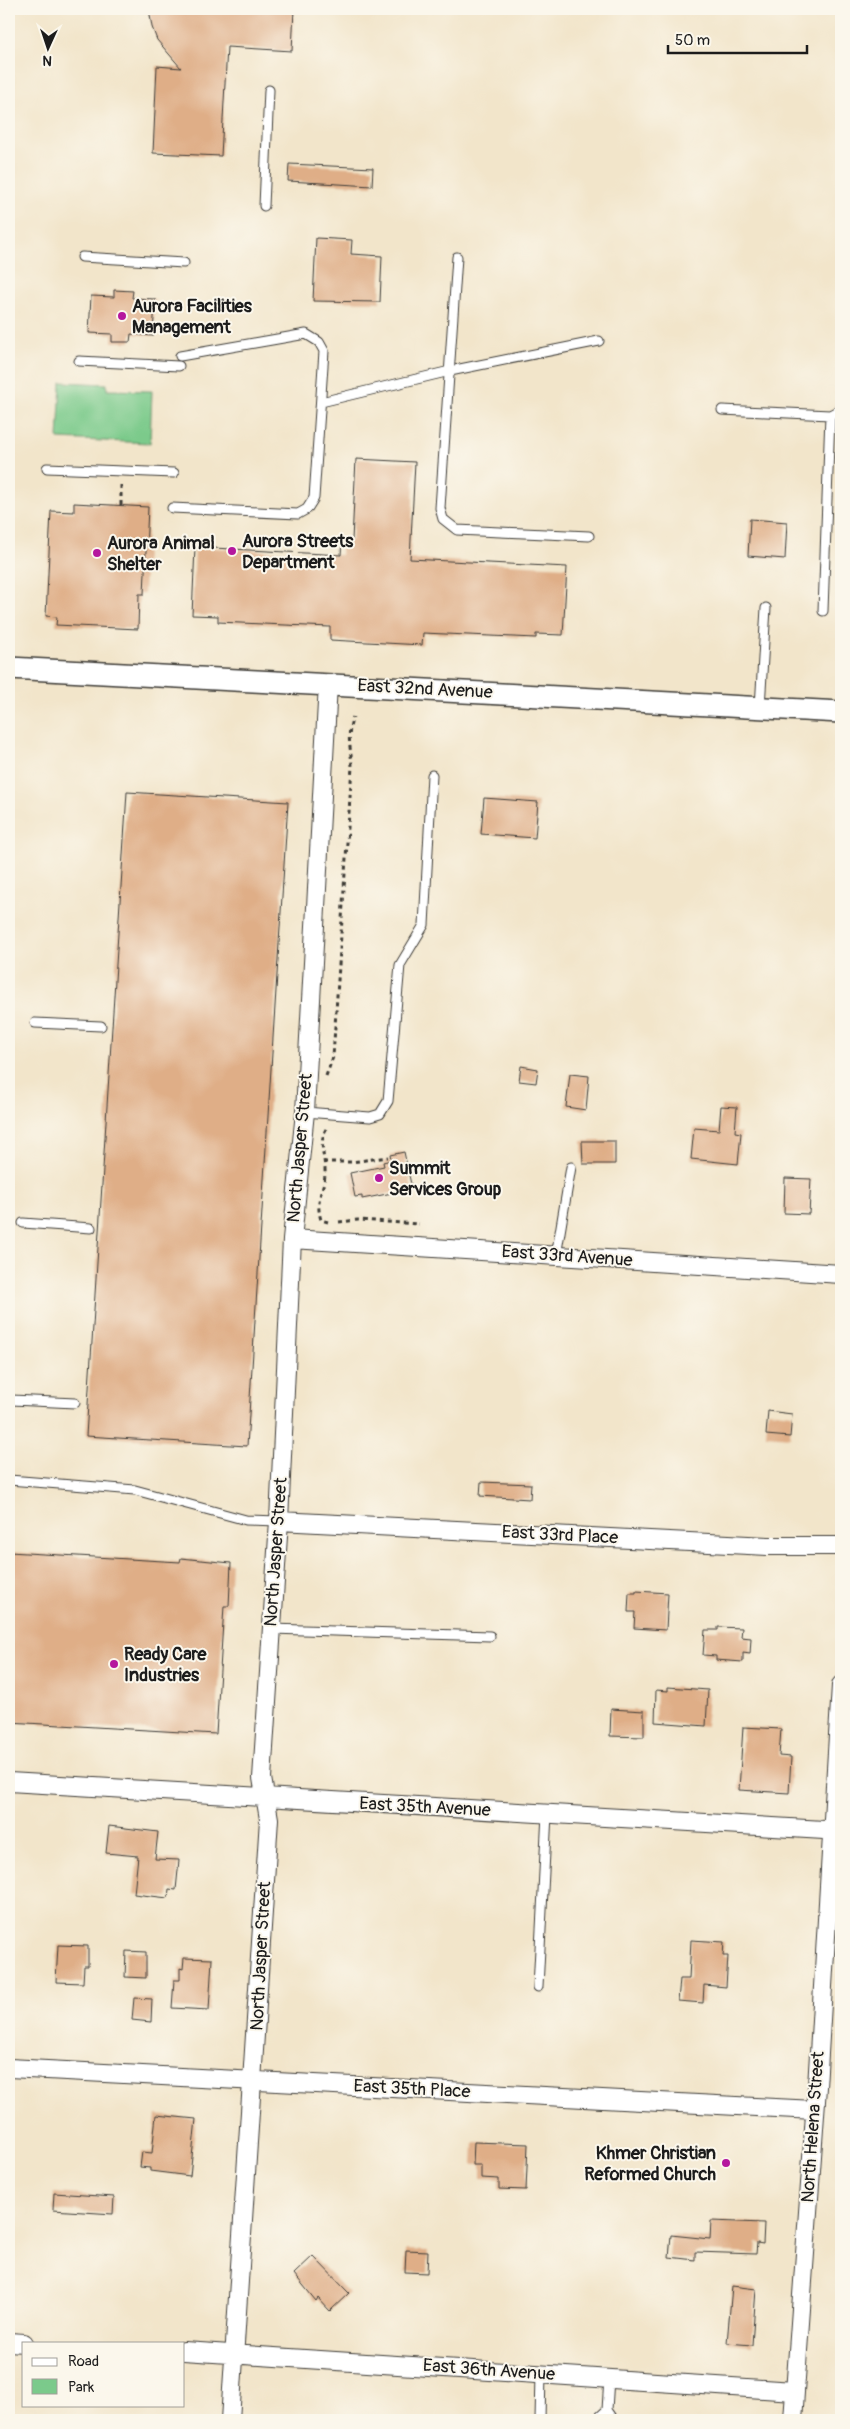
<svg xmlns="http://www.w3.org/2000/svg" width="850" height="2429" font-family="Pangolin,sans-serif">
  <rect width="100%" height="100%" fill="#fbf7ec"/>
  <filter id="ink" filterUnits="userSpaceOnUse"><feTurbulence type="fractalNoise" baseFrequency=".02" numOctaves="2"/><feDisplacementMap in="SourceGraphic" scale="10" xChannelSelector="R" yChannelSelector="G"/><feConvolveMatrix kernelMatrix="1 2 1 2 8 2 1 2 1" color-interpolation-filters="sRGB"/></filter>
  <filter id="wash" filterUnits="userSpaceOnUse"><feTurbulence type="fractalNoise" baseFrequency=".0096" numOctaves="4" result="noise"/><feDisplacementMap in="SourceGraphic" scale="20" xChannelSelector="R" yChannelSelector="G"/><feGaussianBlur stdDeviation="1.12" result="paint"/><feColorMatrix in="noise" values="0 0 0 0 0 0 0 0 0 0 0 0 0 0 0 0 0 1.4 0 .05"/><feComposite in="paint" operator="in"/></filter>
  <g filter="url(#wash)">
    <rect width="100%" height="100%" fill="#f2e5ca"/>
    <path fill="#7bca8b" stroke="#4c7354" d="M61 382 107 384V390L152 391 150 443 58 439Z"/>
    <g id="blocks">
      <path fill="#dfae87" d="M149 9H294L292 51 227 47 221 156 153 153 157 66 181 68 157 40 152 27Z
        M289 164 373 168 372 186 288 181Z
        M316 238 352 240 351 254 382 256 380 302 313 301Z
        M114 290 133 291 132 298 155 299 153 336 131 334 130 342H112V334L89 333 91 296 114 297Z
        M356 459 415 462 410 559 567 567 563 635 536 634V638L423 633 422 645 330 640V627L218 622V616L192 615 195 547 341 555 342 540H352Z
        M74 503 148 507 144 594H139L138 629 56 625 57 617 46 616 51 511 74 512Z
        M750 519 787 522 785 559 748 556Z
        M127 792 288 802 247 1446 86 1436Z
        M484 798 538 802 535 838 481 834Z
        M521 1066 538 1069 536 1083 519 1081Z
        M570 1074 589 1076 586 1110 566 1107Z
        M721 1106 737 1107 735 1132 741 1133 738 1164 691 1159 694 1128 719 1130Z
        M582 1141H615V1164H583Z
        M404 1152 412 1189 362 1199V1196L355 1197 350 1173 384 1166 383 1162 391 1160 390 1155Z
        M785 1178 811 1179 809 1214 784 1213Z
        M768 1411 792 1414 790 1437 766 1435Z
        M481 1482 531 1484 530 1499 480 1496Z
        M9 1552 180 1562 181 1558 231 1563 229 1606H224L216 1734 9 1722Z
        M636 1591 668 1593 666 1630 634 1628 635 1612H628L629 1593H636Z
        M718 1627 742 1628 741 1637 751 1638 750 1654 743 1653V1662L716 1660V1656L703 1655 705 1630H718Z
        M668 1687 708 1690 706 1726 655 1722 656 1690 668 1691Z
        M611 1709 644 1711V1737L610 1736Z
        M743 1727 781 1729 779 1756 791 1757 789 1793 739 1790Z
        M109 1826 158 1832 155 1859 179 1860 176 1890 169 1889 168 1898 134 1894 138 1856 106 1853Z
        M691 1940 724 1942 723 1956H728L726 1987 704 1985 703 2003 678 2001 680 1979H689Z
        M58 1945 88 1946V1966H84L83 1983 56 1982Z
        M126 1951 146 1952V1978L125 1977Z
        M184 1958 212 1959 209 2010 172 2008 174 1980H180V1968L183 1969Z
        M134 1998 152 1999 151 2022 132 2020Z
        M156 2115 196 2119 190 2176 150 2171V2168L140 2167 142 2152 152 2153Z
        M474 2142 528 2144 526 2190 499 2189V2179L481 2178V2165H473Z
        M54 2193 114 2197 113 2214 53 2210Z
        M711 2221 764 2223 763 2244 757 2243 756 2254 695 2252V2260L669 2257 671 2235 710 2239Z
        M406 2250 428 2251 427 2273 405 2272Z
        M313 2256 349 2293 330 2311 318 2298 316 2301 294 2274Z
        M732 2286 756 2289 752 2345 727 2343Z"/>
    </g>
  </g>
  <g filter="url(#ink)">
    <use href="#blocks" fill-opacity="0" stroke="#3c3a36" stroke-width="1"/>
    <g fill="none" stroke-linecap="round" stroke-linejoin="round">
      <g stroke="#3c3a36" stroke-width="11">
        <path id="service" d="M264 206 269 90
          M82 257 184 263
          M457 257 440 508 443 519 457 530 589 536
          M79 361 179 366
          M321 402 450 371 599 341
          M722 410 830 415 841 409
          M47 468 174 473
          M172 508 298 514 307 509 314 498 324 351 319 342 306 334 180 356
          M823 611 830 415
          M760 707 766 608
          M35 1023 101 1026
          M305 1112 370 1117 380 1114 388 1101 400 965 424 925 432 775
          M23 1223 91 1228
          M556 1256 571 1167
          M12 1400 75 1403
          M9 1480 135 1490 246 1520 279 1521
          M272 1629 490 1636
          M538 1987 547 1814
          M609 2378 607 2410 614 2420
          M540 2420 541 2374
          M596 2420 607 2410"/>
      </g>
      <g stroke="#3c3a36" stroke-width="20">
        <path id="minor" d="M292 1239 841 1274
          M279 1521 768 1546H841
          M9 1782 841 1831
          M9 2068 815 2110
          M9 2342 24 2343
          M184 2351 794 2391
          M230 2420 269 1819 262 1778 279 1521 292 1239 305 1112 328 684
          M793 2420 817 2087 841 1685"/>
      </g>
      <g stroke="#3c3a36" stroke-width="24">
        <path id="tertiary" d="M9 668 841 712"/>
      </g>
      <path stroke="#3c3a36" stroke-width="3" stroke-dasharray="4 4" stroke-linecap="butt" d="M121 505V484
        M326 1076 333 1057 352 766C351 748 346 735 353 717
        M323 1162H351L388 1157
        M328 1222 321 1220C314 1196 326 1190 325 1169 324 1153 318 1140 328 1126
        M339 1222 358 1220 419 1224"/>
      <use href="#service" stroke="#fff" stroke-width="9"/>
      <use href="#minor" stroke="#fff" stroke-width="18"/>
      <use href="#tertiary" stroke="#fff" stroke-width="21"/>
    </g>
  </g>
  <g fill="#b5179e" stroke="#fbf7ec" stroke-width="2">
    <circle cx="122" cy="316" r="5"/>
    <circle cx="232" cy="551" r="5"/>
    <circle cx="97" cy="553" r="5"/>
    <circle cx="379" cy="1178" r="5"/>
    <circle cx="114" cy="1664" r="5"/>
    <circle cx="726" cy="2163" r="5"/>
  </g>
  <g text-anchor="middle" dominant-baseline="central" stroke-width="4" stroke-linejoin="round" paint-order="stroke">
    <g font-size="18" font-weight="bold" fill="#1c1c1c" stroke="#fbf7ec" text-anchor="start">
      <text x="132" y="306">Aurora Facilities<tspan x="132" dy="21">Management</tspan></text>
      <text x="242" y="541">Aurora Streets<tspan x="242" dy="21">Department</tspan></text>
      <text x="107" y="543">Aurora Animal<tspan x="107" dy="21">Shelter</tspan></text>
      <text x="389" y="1168">Summit<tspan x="389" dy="21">Services Group</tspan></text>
      <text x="124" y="1654">Ready Care<tspan x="124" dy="21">Industries</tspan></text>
      <text x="716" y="2153" text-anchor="end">Khmer Christian<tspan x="716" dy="21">Reformed Church</tspan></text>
    </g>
    <g font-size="18" fill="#1c1c1c" stroke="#fbf7ec">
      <text transform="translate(425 689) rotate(3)">East 32nd Avenue</text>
      <text transform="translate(300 1148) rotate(-85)">North Jasper Street</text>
      <text transform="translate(567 1256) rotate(4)">East 33rd Avenue</text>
      <text transform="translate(560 1535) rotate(3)">East 33rd Place</text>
      <text transform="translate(276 1552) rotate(-86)">North Jasper Street</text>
      <text transform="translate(425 1807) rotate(3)">East 35th Avenue</text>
      <text transform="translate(261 1956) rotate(-87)">North Jasper Street</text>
      <text transform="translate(412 2089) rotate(3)">East 35th Place</text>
      <text transform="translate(813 2127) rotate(-86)">North Helena Street</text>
      <text transform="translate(489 2370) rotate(4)">East 36th Avenue</text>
    </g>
  </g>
  <rect width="850" height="2429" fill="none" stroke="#fbf7ec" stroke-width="30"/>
  <rect x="22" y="2342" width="162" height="65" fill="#fbf7ec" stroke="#a29f99"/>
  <rect x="32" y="2358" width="25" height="8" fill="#ffffff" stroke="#a29f99"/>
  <text x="68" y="2366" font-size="15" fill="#1c1c1c">Road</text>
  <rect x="32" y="2379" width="25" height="15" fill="#7bca8b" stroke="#a29f99"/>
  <text x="68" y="2392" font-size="15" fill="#1c1c1c">Park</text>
  <g transform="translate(48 48) rotate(183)" stroke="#fbf7ec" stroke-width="4" paint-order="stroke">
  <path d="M0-4L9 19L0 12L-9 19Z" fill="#1c1c1c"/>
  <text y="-8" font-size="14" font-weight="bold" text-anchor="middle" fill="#1c1c1c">N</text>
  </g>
  <path d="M668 45v8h139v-8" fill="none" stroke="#1c1c1c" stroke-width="2.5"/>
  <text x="675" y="45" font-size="15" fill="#1c1c1c" stroke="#fbf7ec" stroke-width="4" paint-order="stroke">50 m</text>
</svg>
